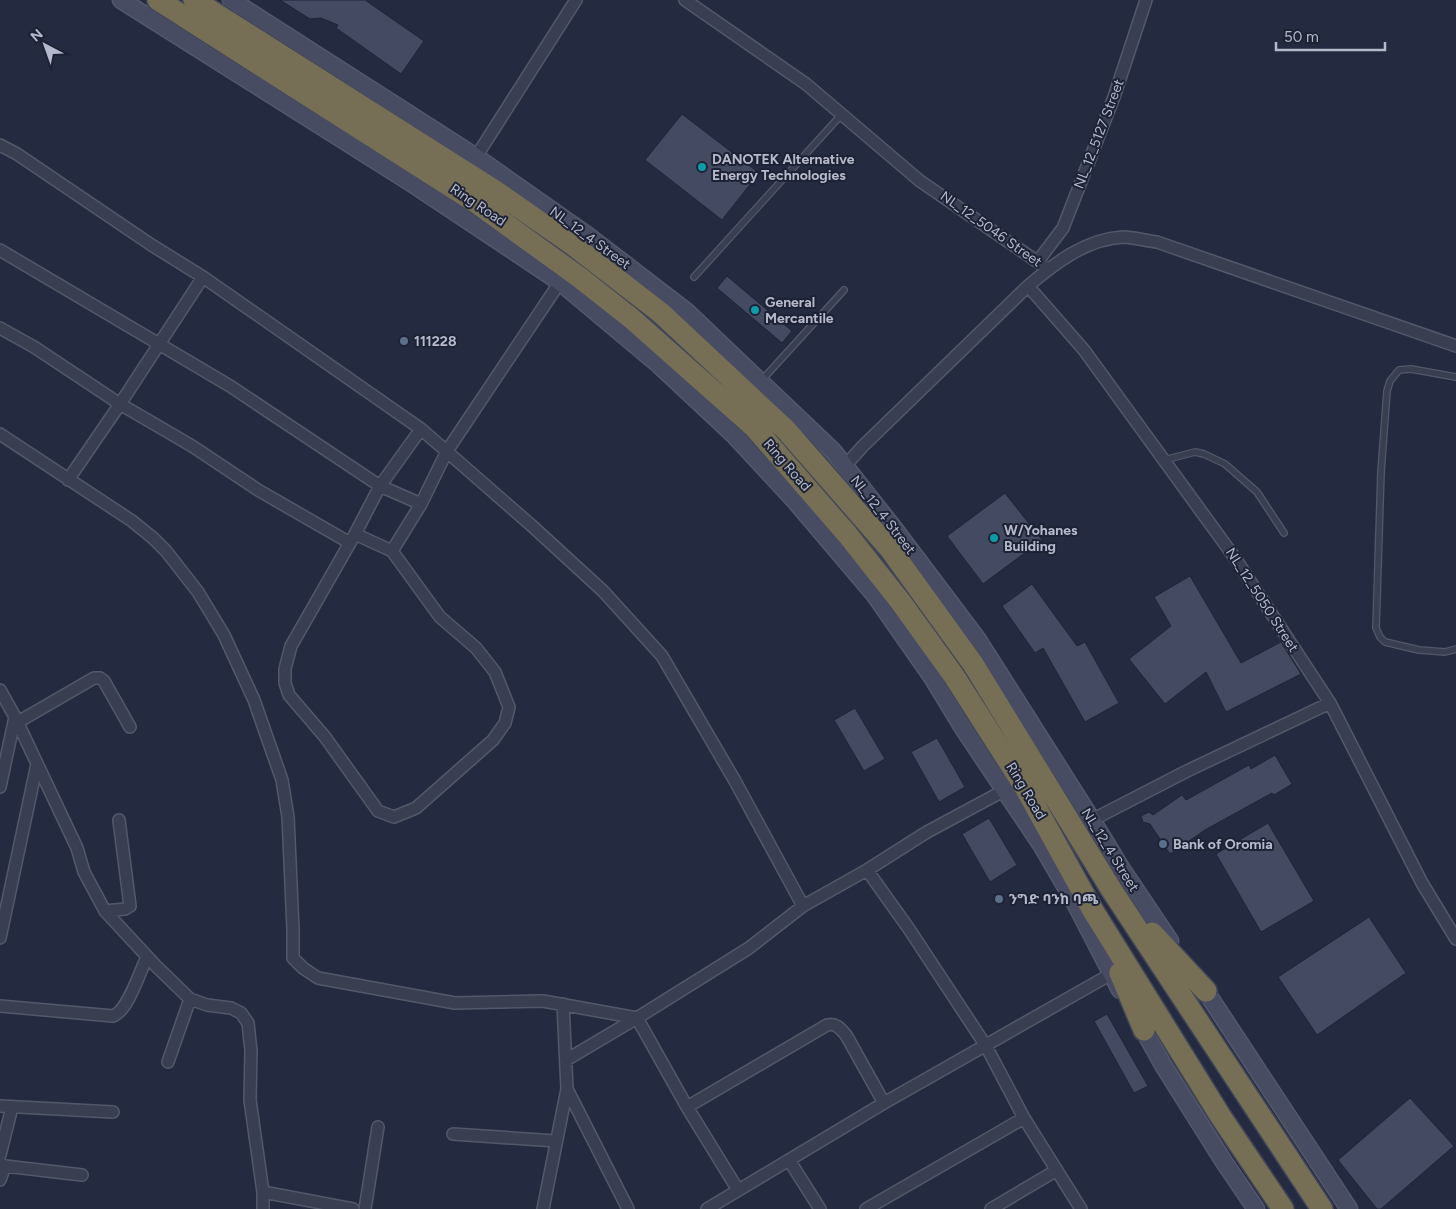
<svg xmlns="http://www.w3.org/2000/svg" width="1456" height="1209" font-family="Figtree,'Noto Sans Ethiopic',sans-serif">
  <rect width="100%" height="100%" fill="#242b40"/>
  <path fill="#434a62" stroke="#1f2537" d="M280 0H365L424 41 401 74 336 28 338 25 321 18 310 19Z
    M682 114 759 173 722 220 645 160Z
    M727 276 792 331 782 343 717 288Z
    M1005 493 1042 540 983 584 947 536Z
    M1190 576 1241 663 1281 642 1301 674 1226 712 1206 672 1165 704 1129 659 1171 626 1154 597Z
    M1032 584 1077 646 1085 642 1119 703 1085 722 1043 648 1035 653 1002 606Z
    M855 708 885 759 864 771 834 720Z
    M937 738 965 787 939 802 911 752Z
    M1275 755 1292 784 1274 795 1272 793 1205 830 1170 854 1150 824 1143 822 1141 816 1149 812 1153 815 1182 795 1186 800 1249 765 1251 769Z
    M989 818 1017 865 990 882 962 834Z
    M1268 823 1314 901 1261 932 1216 854Z
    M1369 917 1406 973 1317 1035 1278 977Z
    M1107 1014 1148 1086 1134 1093 1094 1021Z
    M1410 1098 1454 1146 1381 1209H1377L1338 1160Z"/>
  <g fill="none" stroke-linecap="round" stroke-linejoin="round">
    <g stroke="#53596a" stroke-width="8">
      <path id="lane" d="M694 277 842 114
        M1456 377 1411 369 1399 370 1390 381 1387 391 1381 472 1376 628 1380 637 1385 642 1419 650 1445 652 1456 649
        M762 380 844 290
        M1164 460 1195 452 1204 454 1225 464 1257 492 1284 533"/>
    </g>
    <g stroke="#53596a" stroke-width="14">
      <path id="street" d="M685 0 806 84 920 181 1048 269
        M0 145 17 154 153 246 203 277 421 429 531 525 603 591 662 656 735 781 803 906 867 870 927 832 1005 790
        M476 157 576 0
        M0 250 230 386 380 486 421 504
        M1038 261 1063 228 1114 97 1146 0
        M1028 286 1084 350 1235 558 1330 703 1422 883 1456 939
        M0 328 34 347 120 404 203 277
        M0 434 132 521 153 538 166 551 198 592 224 635 254 700 282 780 288 817 293 929V958L303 968 318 978 455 1003 543 1001 637 1018 687 1107 827 1025C836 1023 840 1028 846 1035L884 1103
        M845 466 863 446 1028 286C1055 263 1086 239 1123 237 1134 237 1146 241 1157 242L1456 346
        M68 480 120 404 192 446 258 490 350 543
        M355 534 392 551 440 617 476 648 495 672 509 707 505 723 493 740 416 808 394 817 378 811 325 737 289 695 285 683V669L291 646 355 534 380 486 421 429
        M392 551 421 504 447 451 560 282
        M0 690 15 717 77 848 84 872 105 911 156 966 190 999 207 1005 231 1008 241 1013 248 1023 251 1051 250 1100 263 1192V1209
        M18 722 94 678H100L104 681 130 727
        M0 787 15 717
        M1092 820 1187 771 1330 703
        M867 870 909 929 986 1046 1024 1118 1081 1209
        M105 911 125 909 130 906 119 820
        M0 938 37 764
        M0 1006 113 1016C128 1011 140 971 147 957
        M566 1060 637 1018 749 948 803 906
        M168 1062 190 999
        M567 1089 628 1209
        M0 1106 113 1112
        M687 1107 738 1190
        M453 1134 556 1141
        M0 1155 12 1107
        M789 1160 820 1209
        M0 1163 5 1166 82 1175
        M0 1180 5 1166
        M263 1192 353 1209
        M365 1209 378 1127
        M543 1209 567 1089 563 1004
        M707 1209 884 1103 1111 974
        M866 1209 1024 1118
        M991 1209 1057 1170"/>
    </g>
    <g stroke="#53596a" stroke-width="19">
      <path id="secondary" d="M121 0 416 186 560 282 658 364 734 435 796 502 874 594 932 677 963 728 1042 846 1074 901 1120 990
        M231 0 476 157 587 235 686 311 833 451 896 531 978 640 1092 820 1121 868 1170 941
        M1199 981 1349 1209
        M1138 1020 1163 1065 1224 1162 1256 1209"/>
    </g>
    <g stroke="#404657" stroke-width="24">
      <path id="highway" d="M158 0 478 204 579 277 631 318 755 428 847 534 900 601 954 676 1026 789 1092 909 1221 1117 1283 1209
        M194 0 494 190 573 245 661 313 786 430 890 549 973 664 1111 889 1322 1209
        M1152 933 1206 991
        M1120 973 1144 1030"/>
    </g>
    <use href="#lane" stroke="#393e50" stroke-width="5.5"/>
    <use href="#street" stroke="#393e50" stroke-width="11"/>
    <use href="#secondary" stroke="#474c63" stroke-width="16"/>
    <use href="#highway" stroke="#766f55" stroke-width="21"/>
  </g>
  <g fill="#0f9aa8" stroke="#1d2335" stroke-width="2">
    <circle cx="702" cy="167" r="5"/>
    <circle cx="755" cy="310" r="5"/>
    <circle cx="994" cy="538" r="5"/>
  </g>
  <g fill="#5c6f8a" stroke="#1d2335" stroke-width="2">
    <circle cx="404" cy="341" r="5"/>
    <circle cx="1163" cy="844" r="5"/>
    <circle cx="999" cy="899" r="5"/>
  </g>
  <g text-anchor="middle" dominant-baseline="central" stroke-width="4" stroke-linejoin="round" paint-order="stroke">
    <g font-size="14" fill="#b5b9ca" stroke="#1d2335">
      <text transform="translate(1099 134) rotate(-69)">NL_12_5127 Street</text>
      <text transform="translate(478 205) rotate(34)">Ring Road</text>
      <text transform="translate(991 229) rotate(35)">NL_12_5046 Street</text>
      <text transform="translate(590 238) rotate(36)">NL_12_4 Street</text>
      <text transform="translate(787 465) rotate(49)">Ring Road</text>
      <text transform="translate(883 515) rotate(52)">NL_12_4 Street</text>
      <text transform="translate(1262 600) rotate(57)">NL_12_5050 Street</text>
      <text transform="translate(1026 791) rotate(59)">Ring Road</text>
      <text transform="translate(1110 850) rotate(58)">NL_12_4 Street</text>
    </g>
    <g font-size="14" font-weight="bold" fill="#b5b9ca" stroke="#1d2335" text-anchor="start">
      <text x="712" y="159">DANOTEK Alternative<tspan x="712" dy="16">Energy Technologies</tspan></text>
      <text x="765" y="302">General<tspan x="765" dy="16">Mercantile</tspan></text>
      <text x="414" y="341">111228</text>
      <text x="1004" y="530">W/Yohanes<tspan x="1004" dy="16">Building</tspan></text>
      <text x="1173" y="844">Bank of Oromia</text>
      <text x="1009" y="899">ንግድ ባንከ ባጫ</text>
    </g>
  </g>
  <g transform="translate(45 45) rotate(319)" stroke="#1d2335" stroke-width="4" paint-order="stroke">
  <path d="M0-4L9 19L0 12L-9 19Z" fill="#b5b9ca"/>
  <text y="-8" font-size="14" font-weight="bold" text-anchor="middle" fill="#b5b9ca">N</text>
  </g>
  <path d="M1276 42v8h109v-8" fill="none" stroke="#b5b9ca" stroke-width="2.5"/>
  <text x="1284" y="42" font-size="15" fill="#b5b9ca" stroke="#1d2335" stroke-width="4" paint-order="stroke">50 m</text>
</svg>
